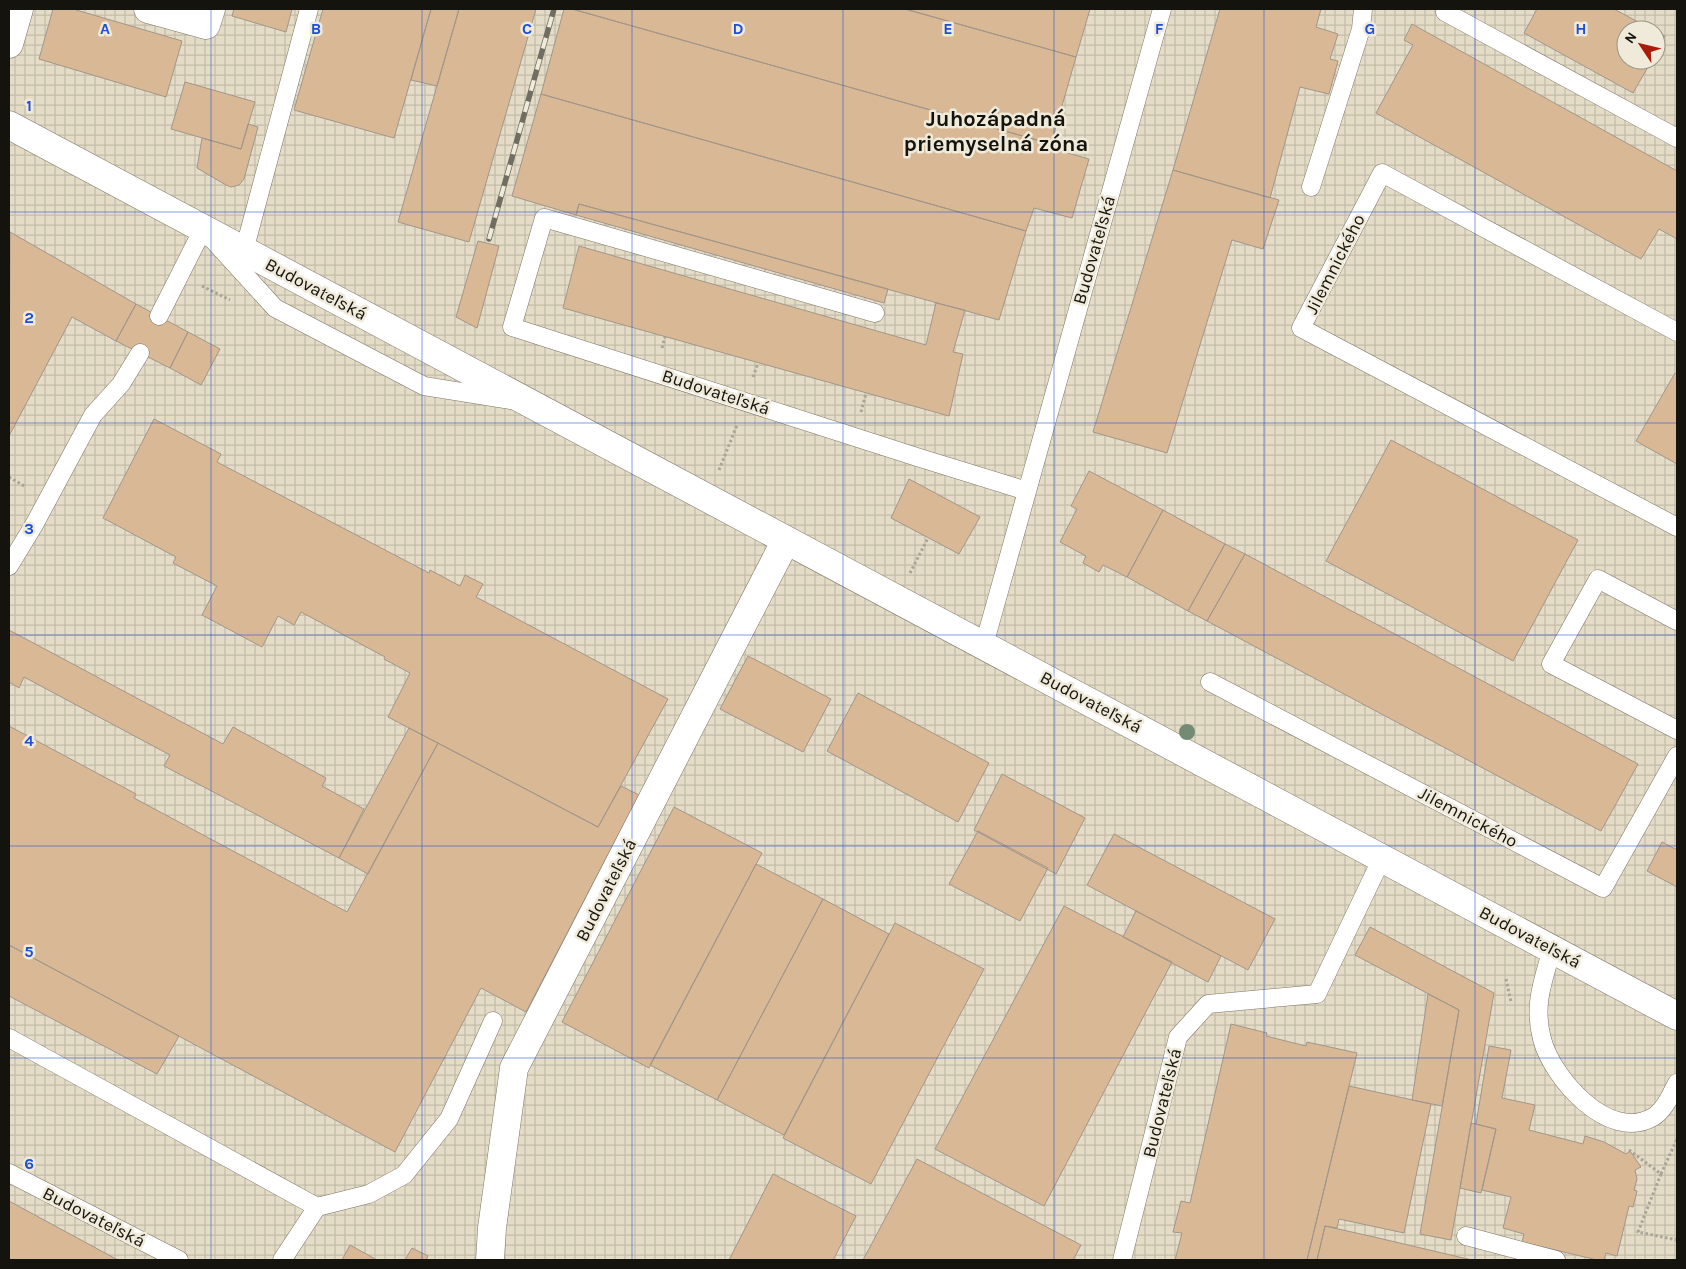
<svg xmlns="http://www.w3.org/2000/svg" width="1686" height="1269" font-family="Karla,sans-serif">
  <defs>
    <pattern id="industrial-grid" width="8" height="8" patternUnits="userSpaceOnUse" patternTransform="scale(1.25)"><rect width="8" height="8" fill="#e4dcc6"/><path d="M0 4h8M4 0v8" fill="none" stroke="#c3bca9"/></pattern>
  </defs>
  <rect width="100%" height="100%" fill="#efeada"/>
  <path fill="url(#industrial-grid)" fill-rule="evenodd" d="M9 9H1677V1260H9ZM1626 30H1656V60H1626Z"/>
  <path fill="#d9b995" stroke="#a2968a" d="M53 9H73L182 41 166 97 39 59Z
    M234 9H292L286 32 232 16Z
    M323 9H431L394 138 294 110Z
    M431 9H459L437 86 411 80Z
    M459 9H536L469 242 398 222Z
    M564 9H572L1051 144 1050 148 1089 159 1072 218 1034 208 1026 231 541 94Z
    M572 9H905L1076 57 1051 144Z
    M905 9H1090L1076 57Z
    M1220 9H1321L1316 27 1338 34 1330 59 1338 61 1329 94 1300 87 1270 198 1173 170Z
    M1537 9H1614L1653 30H1626V60H1652L1633 93 1524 33Z
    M1412 24 1677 171V239L1659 229 1641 259 1376 113 1413 45 1404 40Z
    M1656 32 1665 36 1656 52Z
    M185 82 255 102 241 149 171 129Z
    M541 94 1026 231 999 320 579 204 576 215 512 196Z
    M248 124 258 127 244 179 239 185 231 187 226 185 197 168 202 138 241 149Z
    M1173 170 1279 200 1263 249 1232 240 1167 453 1093 432Z
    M579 204 888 289 884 303 576 215Z
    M10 232 136 304 116 341 72 317 9 436Z
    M478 241 499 246 477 328 456 317Z
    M579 246 926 345 936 303 965 310 953 352 963 354 949 416 563 308Z
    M136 304 188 332 170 368 116 341Z
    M188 332 220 349 201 385 170 368Z
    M1675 373 1677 375V464L1636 441Z
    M154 419 221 454 217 462 429 573 430 570 460 586 465 575 483 584 476 597 668 699 598 827 388 717 410 673 384 659 385 657 301 612 294 625 278 616 262 647 202 615 217 586 173 563 176 557 103 518Z
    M1391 440 1578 540 1513 661 1326 561Z
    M1089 471 1163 510 1127 577 1103 565 1099 572 1083 563 1086 556 1060 542 1077 509 1071 506Z
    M909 479 980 517 959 554 891 518Z
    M1163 510 1225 544 1188 611 1127 577Z
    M1225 544 1245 554 1207 621 1188 611Z
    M1245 554 1638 764 1601 831 1207 621Z
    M9 630 223 744 233 727 326 778 322 786 364 809 339 858 164 766 170 755 24 677 19 688 9 682Z
    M748 656 831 699 803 752 720 709Z
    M858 693 989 763 958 822 827 751Z
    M9 726 136 794 134 798 347 912 438 743 598 827 621 786 639 795 526 1012 481 988 395 1152 9 945Z
    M409 728 438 743 368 874 339 858Z
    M1002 774 1085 818 1056 874 974 830Z
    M674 807 762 853 649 1068 562 1022Z
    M978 831 1048 868 1020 921 949 884Z
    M1114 834 1275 919 1248 970 1087 885Z
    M1662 842 1677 850V887L1647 871Z
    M756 864 823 899 717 1100 650 1065Z
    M823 899 889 934 784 1135 717 1100Z
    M1064 906 1172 962 1044 1206 935 1149Z
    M1136 911 1221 956 1208 982 1123 937Z
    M895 923 984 969 871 1184 783 1138Z
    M1370 927 1494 993 1451 1240 1420 1234 1459 1010 1355 955Z
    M9 945 179 1036 157 1074 9 996Z
    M1428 994 1459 1010 1442 1106 1412 1100Z
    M1231 1024 1267 1033 1266 1036 1306 1046 1307 1042 1357 1053 1307 1260H1175L1182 1233 1173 1232 1181 1201 1190 1203Z
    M1489 1046 1511 1050 1502 1098 1535 1105 1529 1130 1583 1144 1585 1136 1604 1142 1626 1154 1630 1151 1641 1167 1635 1170 1637 1179 1634 1190 1637 1191 1633 1207 1629 1206 1617 1256 1606 1253 1604 1260H1597L1522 1242 1524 1234 1503 1228 1511 1197 1482 1190 1496 1129 1476 1124Z
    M1349 1086 1431 1104 1404 1233 1339 1219 1337 1228 1325 1226 1317 1260H1307Z
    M1471 1123 1496 1129 1481 1193 1460 1188Z
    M917 1159 1081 1245 1073 1260H863Z
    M773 1174 856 1216 833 1260H729Z
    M9 1201 118 1260H9Z
    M1325 1226 1374 1237 1472 1260H1317Z
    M350 1245 377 1260H342Z
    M412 1248 428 1256 426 1260H405Z"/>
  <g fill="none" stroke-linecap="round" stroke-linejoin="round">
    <g stroke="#7a7567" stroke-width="19">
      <path id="service" d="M1447 9 1445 12 1677 138
        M1311 187 1361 29 1363 9
        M244 251 309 9
        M875 313 544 218 512 327 920 458 1027 491
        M159 316 203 229 275 308 424 386 511 400
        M1677 332 1382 173 1301 328 1677 527
        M9 566 34 525 93 415 121 384 140 353
        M1677 621 1598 579 1551 664 1677 730
        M984 645 1162 9
        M1210 682 1603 888 1677 756
        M1552 949C1543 981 1533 1005 1542 1039 1552 1078 1609 1143 1653 1117 1665 1110 1671 1094 1677 1083
        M9 1038 317 1207
        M9 1173 179 1260
        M1466 1236 1556 1260
        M282 1260 317 1207 369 1194 404 1175 449 1119 493 1021
        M1122 1260 1178 1037 1208 1004 1317 994 1382 858"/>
    </g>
    <g stroke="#7a7567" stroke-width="29">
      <path id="minor" d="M148 9 206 25 211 9
        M9 44 19 9
        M9 125 1677 1016
        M490 1260 492 1228 514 1068 786 540"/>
    </g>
    <path stroke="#a8a497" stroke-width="3" stroke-dasharray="2.5 2.5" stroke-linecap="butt" d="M202 286 230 300
      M662 348 665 337
      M753 377 758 363
      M861 412 866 393
      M719 470 737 425
      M9 477 26 487
      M910 573 928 538
      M1506 979 1511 1002
      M1629 1150 1661 1174 1638 1232 1677 1240
      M1661 1174 1677 1139"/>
    <use href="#service" stroke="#fff" stroke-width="18"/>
    <use href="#minor" stroke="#fff" stroke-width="28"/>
    <g stroke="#706d63" stroke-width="5.5">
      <path id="rail" d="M489 239 554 9"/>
    </g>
    <use href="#rail" stroke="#efeada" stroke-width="4" stroke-dasharray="11" stroke-linecap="butt"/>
  </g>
  <circle fill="#738b74" cx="1187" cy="732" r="8"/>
  <path fill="none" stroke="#1d4ed8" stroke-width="1" stroke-opacity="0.55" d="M211 9V1260M422 9V1260M632 9V1260M843 9V1260M1054 9V1260M1264 9V1260M1475 9V1260M9 212H1677M9 423H1677M9 635H1677M9 846H1677M9 1058H1677"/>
  <g text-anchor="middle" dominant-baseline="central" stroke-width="5" stroke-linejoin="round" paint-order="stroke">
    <g font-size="18" fill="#15130d" stroke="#efeada">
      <text transform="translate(1094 250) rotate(-74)">Budovateľská</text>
      <text transform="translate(1335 264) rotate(-63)">Jilemnického</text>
      <text transform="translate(316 289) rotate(28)">Budovateľská</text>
      <text transform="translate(716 392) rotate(18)">Budovateľská</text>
      <text transform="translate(1091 702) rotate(28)">Budovateľská</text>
      <text transform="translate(1468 817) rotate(28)">Jilemnického</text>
      <text transform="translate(606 890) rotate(-63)">Budovateľská</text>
      <text transform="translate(1530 937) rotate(28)">Budovateľská</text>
      <text transform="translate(1162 1103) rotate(-76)">Budovateľská</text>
      <text transform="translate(94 1217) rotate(27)">Budovateľská</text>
    </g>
    <g font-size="22" font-weight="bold" fill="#15130d" stroke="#efeada">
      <text x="996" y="119">Juhozápadná<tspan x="996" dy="25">priemyselná zóna</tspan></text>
    </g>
  </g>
  <g font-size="16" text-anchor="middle" font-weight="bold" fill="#1d4ed8" stroke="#efeada" stroke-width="5" stroke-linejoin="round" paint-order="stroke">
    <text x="105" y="34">A</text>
    <text x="316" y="34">B</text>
    <text x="527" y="34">C</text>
    <text x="738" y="34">D</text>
    <text x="948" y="34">E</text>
    <text x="1159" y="34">F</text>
    <text x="1370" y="34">G</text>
    <text x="1581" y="34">H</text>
    <text x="29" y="111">1</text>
    <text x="29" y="323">2</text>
    <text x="29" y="534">3</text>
    <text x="29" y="746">4</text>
    <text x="29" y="957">5</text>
    <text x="29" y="1169">6</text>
  </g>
  <rect width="1686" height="1269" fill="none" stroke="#15130d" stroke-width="20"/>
  <g transform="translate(1641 45) rotate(305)"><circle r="24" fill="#efeada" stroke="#989488"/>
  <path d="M0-4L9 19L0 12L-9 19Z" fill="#ab1b0a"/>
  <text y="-8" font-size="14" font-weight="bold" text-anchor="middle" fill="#15130d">N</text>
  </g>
</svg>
